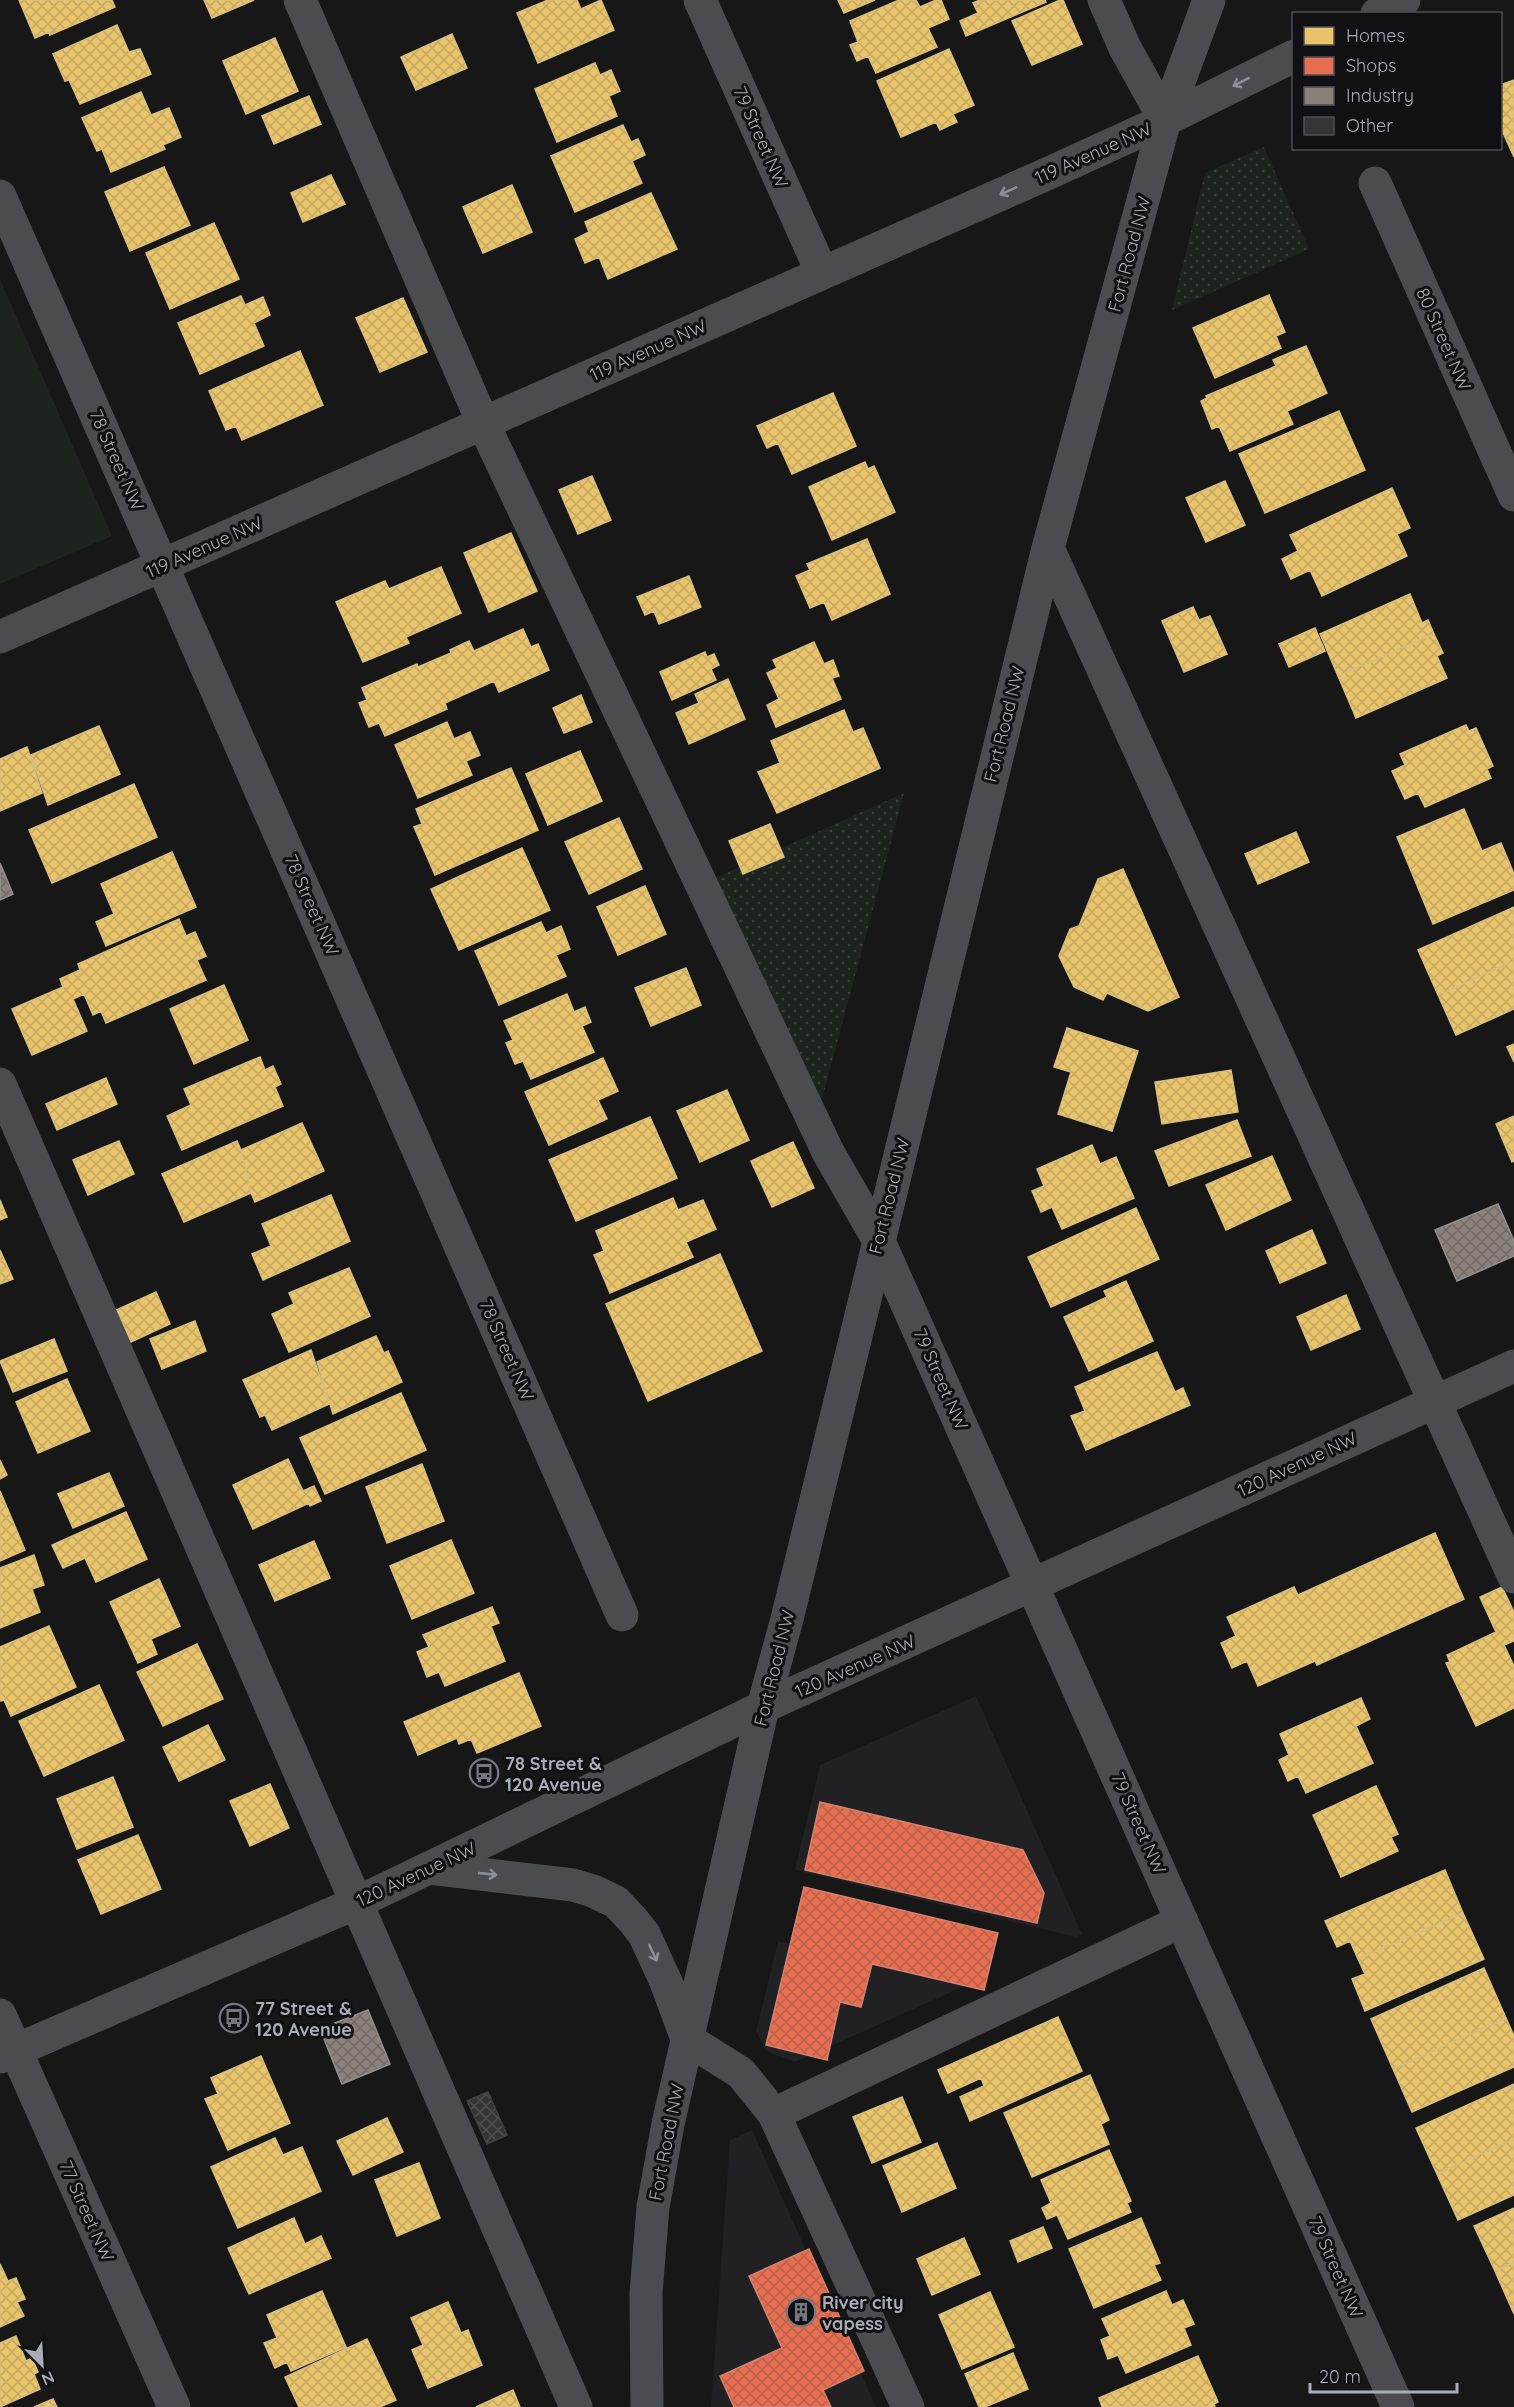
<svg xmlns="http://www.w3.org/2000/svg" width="1514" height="2407" font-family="Quicksand,sans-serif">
  <defs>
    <pattern id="grass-dots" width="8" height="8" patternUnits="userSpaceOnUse" patternTransform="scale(1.5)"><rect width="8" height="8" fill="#1d241e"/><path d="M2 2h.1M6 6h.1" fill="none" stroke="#3b413d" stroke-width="1.8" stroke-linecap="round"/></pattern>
    <pattern id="homes-cross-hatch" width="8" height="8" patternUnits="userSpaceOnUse" patternTransform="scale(1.5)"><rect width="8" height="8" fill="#e9c46a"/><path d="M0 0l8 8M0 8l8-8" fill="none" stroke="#c4a760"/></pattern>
    <pattern id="shops-cross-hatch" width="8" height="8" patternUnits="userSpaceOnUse" patternTransform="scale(1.5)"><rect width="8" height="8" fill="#e76f51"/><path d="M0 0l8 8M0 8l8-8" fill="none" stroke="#ba604a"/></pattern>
    <pattern id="industry-cross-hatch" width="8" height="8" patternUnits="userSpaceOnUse" patternTransform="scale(1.5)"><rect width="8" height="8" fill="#8a817c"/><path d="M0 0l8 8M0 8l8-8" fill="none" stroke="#706a67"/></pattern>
    <pattern id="building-cross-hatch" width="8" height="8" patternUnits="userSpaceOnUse" patternTransform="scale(1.5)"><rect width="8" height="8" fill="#353536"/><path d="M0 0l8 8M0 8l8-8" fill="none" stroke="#4f5051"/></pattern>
  </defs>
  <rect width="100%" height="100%" fill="#171717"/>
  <path fill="#212123" d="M976 1696 1082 1934 1076 1937 795 1870 820 1765Z
    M778 1941 965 1986 795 2062 766 2051 756 2031Z
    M752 2130 876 2407H711L730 2140Z"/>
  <path fill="url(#grass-dots)" d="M1264 147 1309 249 1172 310 1205 173Z
    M904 793 822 1099 713 879Z"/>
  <path fill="#1d241e" d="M0 279 112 536 0 584Z"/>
  <path fill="url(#homes-cross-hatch)" stroke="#d6bd81" stroke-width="1.5" d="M19 0H112L115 7 50 35 49 32 35 38Z
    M204 0H254L212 18Z
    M548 0H577L581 9 601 0 614 30 538 63 517 13Z
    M838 0H875L844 13Z
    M899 0H916L920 7 936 0H941L949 19 928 28 937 47 876 73 868 56 857 61 850 45 858 42 850 21Z
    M980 0H1045L1046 2 966 36 960 21 978 13 973 3Z
    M1060 0H1063L1082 44 1032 65 1012 21Z
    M117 25 129 52 140 49 151 74 80 104 69 80 65 81 53 54Z
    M452 34 467 68 416 90 401 57Z
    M275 38 298 91 246 114 223 61Z
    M949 49 974 105 953 114 957 122 940 130 936 122 901 137 877 81Z
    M595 63 600 75 611 70 620 91 609 96 617 116 557 142 535 89Z
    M1514 80V157L1500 126V85Z
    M141 92 151 115 169 108 181 137 163 145 165 149 111 172 102 149 97 151 82 118Z
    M309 96 321 124 274 144 262 116Z
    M623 125 631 142 638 139 645 155 632 161 642 183 575 212 551 156Z
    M164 167 190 225 130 251 105 192Z
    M331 175 345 204 303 222 291 193Z
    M512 185 532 232 483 253 463 207Z
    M651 193 677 249 608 279 599 257 585 263 575 239 589 232 585 222Z
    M214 223 239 279 170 309 146 253Z
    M1269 295 1285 332 1276 336 1281 348 1215 378 1193 328Z
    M241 296 245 305 263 297 270 315 254 323 264 346 200 374 178 323Z
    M403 298 427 352 380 372 356 318Z
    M1306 346 1327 393 1287 411 1293 424 1230 451 1219 426 1212 429 1201 401 1207 398 1206 396 1276 366 1273 360Z
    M300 351 323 405 242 440 236 426 226 430 209 391Z
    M833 393 856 446 792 474 778 443 767 448 757 426Z
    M1339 411 1365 470 1265 513 1239 454Z
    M865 462 868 469 874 466 895 512 832 540 809 487Z
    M592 476 611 520 578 534 559 490Z
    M1225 481 1245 525 1206 542 1186 498Z
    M1392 488 1410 528 1397 534 1407 556 1322 596 1310 570 1291 579 1282 559 1298 551 1290 535Z
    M511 533 537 591 489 612 464 553Z
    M867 539 890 594 832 620 824 602 810 608 796 576 810 570 807 564Z
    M441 567 461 613 406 637 409 643 363 662 336 602 385 581 389 589Z
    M689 576 701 607 659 624 654 611 645 615 637 597Z
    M1410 594 1422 623 1428 620 1434 634 1338 676 1320 634Z
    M1193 607 1199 620 1210 616 1227 654 1184 672 1162 621Z
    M1315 628 1325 651 1289 667 1279 644Z
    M523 629 531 647 538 644 549 670 499 692 494 681 445 703 447 709 385 736 379 723 369 727 359 703 367 700 362 688 417 664 418 667 451 653 450 650 469 641 474 651Z
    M1434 634 1443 653 1437 656 1447 678 1356 718 1338 676Z
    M814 642 824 664 833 660 839 676 832 678 841 699 776 727 767 705 779 699 767 673 777 668 773 660Z
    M705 652 707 657 714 654 719 665 711 669 716 680 672 700 660 672Z
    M728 679 745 719 689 744 676 713 699 703 695 694Z
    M581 695 592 722 564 733 553 708Z
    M844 710 853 732 863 728 880 768 777 813 758 772 780 763 771 741Z
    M447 722 454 739 470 732 480 755 466 761 472 775 418 798 395 745Z
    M1466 725 1469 731 1476 728 1493 766 1487 769 1491 778 1425 807 1418 793 1405 799 1392 771 1405 765 1400 754Z
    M99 726 120 774 48 805 31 755Z
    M27 747 42 793 0 811V759Z
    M580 751 602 801 548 825 526 774Z
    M511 768 538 830 435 875 414 827 422 824 416 809Z
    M134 784 157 837 52 883 29 830Z
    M1464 809 1482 851 1501 843 1514 874V890L1433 924 1397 837Z
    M619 818 642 869 589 894 565 842Z
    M770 824 784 857 743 874 729 841Z
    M1296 832 1309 862 1258 884 1245 854Z
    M522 848 550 910 459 950 431 889Z
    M172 852 196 907 106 946 96 922 114 914 101 884Z
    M1123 869 1179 997 1148 1011 1107 993 1103 1000 1074 987 1059 956 1070 929 1079 926 1098 879Z
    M645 886 666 934 618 955 597 907Z
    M1514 907V961L1438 995 1418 950Z
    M179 919 186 936 195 932 206 956 197 960 206 980 106 1023 101 1011 93 1015 84 994 73 999 87 1031 32 1055 12 1009 63 987 60 979 80 970 78 964Z
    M541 922 546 933 561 926 570 949 556 955 566 976 499 1005 475 951Z
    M1514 961V1009L1456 1035 1438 995Z
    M686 968 701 1005 651 1026 635 988Z
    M224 985 248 1040 194 1064 170 1009Z
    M567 994 574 1012 585 1007 591 1022 582 1026 594 1052 531 1079 523 1061 515 1064 506 1043 513 1040 504 1021Z
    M1067 1028 1138 1051 1112 1131 1058 1114 1071 1072 1054 1067Z
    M1514 1044V1062L1507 1047Z
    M260 1057 265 1070 273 1066 281 1084 275 1087 283 1106 182 1150 167 1116 191 1105 184 1089Z
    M603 1058 618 1091 598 1100 607 1119 549 1145 525 1092Z
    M1231 1070 1238 1112 1162 1124 1155 1082Z
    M106 1078 117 1104 57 1130 46 1104Z
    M727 1090 749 1140 700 1162 677 1111Z
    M1514 1116V1161L1512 1162 1496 1124Z
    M650 1117 677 1178 576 1221 549 1160Z
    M1237 1120 1251 1156 1169 1186 1155 1151Z
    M302 1123 324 1171 255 1202 251 1193 241 1150Z
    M119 1141 134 1174 88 1195 73 1160Z
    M237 1141 241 1150 251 1193 184 1222 162 1174Z
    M793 1142 814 1188 772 1207 751 1161Z
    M1092 1145 1100 1164 1116 1157 1134 1198 1062 1229 1052 1207 1041 1212 1032 1191 1044 1186 1037 1169Z
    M1272 1156 1291 1200 1226 1230 1206 1185Z
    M331 1195 350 1241 263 1280 252 1254 271 1246 262 1224Z
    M673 1198 678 1210 703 1200 716 1229 686 1242 693 1257 610 1293 594 1255 604 1251 596 1231Z
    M0 1200 7 1217 0 1220Z
    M1136 1208 1159 1259 1051 1307 1028 1257Z
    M1312 1230 1326 1263 1280 1283 1266 1251Z
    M0 1250 13 1279 0 1284Z
    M720 1254 762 1351 648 1401 606 1304Z
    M349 1268 370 1316 289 1352 272 1314 294 1304 289 1293Z
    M1126 1281 1153 1341 1089 1371 1064 1317 1107 1297 1104 1291Z
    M156 1292 170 1324 131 1342 116 1310Z
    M1346 1295 1360 1329 1311 1350 1297 1317Z
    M195 1321 206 1351 162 1369 150 1339Z
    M376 1336 384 1353 388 1351 402 1382 333 1414 317 1362Z
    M54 1339 67 1371 13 1392 0 1361Z
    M311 1350 329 1404 272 1430 265 1415 260 1417 243 1380Z
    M1157 1352 1175 1392 1183 1388 1190 1405 1086 1450 1071 1416 1085 1411 1075 1387Z
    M67 1379 90 1431 38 1453 16 1402Z
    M401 1393 426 1450 325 1494 300 1438Z
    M288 1459 303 1491 314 1486 321 1501 310 1506 309 1503 253 1529 233 1485Z
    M0 1460 7 1475 0 1479Z
    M422 1464 444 1521 387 1543 366 1487Z
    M109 1473 124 1506 73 1528 58 1494Z
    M0 1491 25 1550 0 1561Z
    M126 1512 147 1559 96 1582 85 1558 63 1568 52 1545Z
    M1435 1533 1464 1599 1317 1665 1315 1661 1258 1686 1247 1661 1232 1668 1221 1643 1236 1636 1227 1617 1294 1587 1298 1595Z
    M451 1540 474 1593 412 1619 390 1566Z
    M314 1541 330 1578 275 1601 259 1565Z
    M34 1555 44 1585 32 1589 40 1612 0 1628V1568Z
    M159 1579 180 1626 151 1639 157 1654 138 1663 110 1602Z
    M1502 1587 1514 1612V1641L1504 1645 1514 1666V1708L1476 1726 1446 1663 1450 1662 1447 1655 1496 1632 1480 1597Z
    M492 1607 499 1623 491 1626 505 1661 445 1686 439 1672 427 1677 417 1652 429 1647 423 1635Z
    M49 1626 76 1687 11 1716 4 1700 1 1701 0 1699V1647Z
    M197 1644 223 1699 163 1726 137 1672Z
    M519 1673 541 1726 477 1753 471 1739 459 1744 457 1738 418 1755 404 1722Z
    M99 1685 124 1740 44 1776 19 1721Z
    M1361 1698 1370 1719 1356 1726 1373 1763 1306 1793 1298 1776 1288 1781 1279 1760 1289 1755 1280 1734Z
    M208 1725 225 1760 179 1781 163 1747Z
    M113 1777 133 1827 77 1849 57 1799Z
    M270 1784 289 1828 250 1846 230 1801Z
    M1376 1786 1398 1834 1391 1837 1398 1851 1341 1877 1313 1815Z
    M138 1835 161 1889 101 1914 78 1860Z
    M1445 1870 1463 1913 1358 1959 1350 1941 1337 1947 1325 1921Z
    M1463 1913 1484 1959 1365 2011 1352 1979 1365 1974 1358 1959Z
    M1484 1968 1506 2018 1393 2069 1371 2019Z
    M1058 2017 1082 2071 970 2121 960 2097 984 2086 981 2078 948 2093 938 2070Z
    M1506 2018 1514 2036V2067L1412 2112 1393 2069Z
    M261 2056 290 2123 228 2150 205 2099 218 2094 211 2078Z
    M1090 2075 1109 2120 1101 2124 1109 2144 1032 2177 1004 2113Z
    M1514 2084V2139L1437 2174 1416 2128Z
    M902 2097 921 2142 872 2163 853 2117Z
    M387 2118 403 2152 353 2175 337 2141Z
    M275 2138 283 2155 302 2147 321 2191 238 2228 211 2167Z
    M1514 2139V2195L1458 2220 1437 2174Z
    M937 2143 956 2188 902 2212 883 2166Z
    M1109 2150 1131 2201 1127 2203 1131 2212 1068 2239 1057 2215 1047 2219 1042 2208 1051 2203 1041 2180Z
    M419 2163 440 2218 397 2236 375 2180Z
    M1514 2208V2262L1495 2271 1474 2226Z
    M294 2218 305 2244 321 2236 331 2258 249 2294 228 2248Z
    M1141 2218 1160 2263 1154 2265 1161 2280 1094 2308 1069 2249Z
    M1043 2227 1052 2248 1018 2262 1010 2241Z
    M964 2238 980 2274 932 2295 917 2259Z
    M1514 2262V2314L1495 2271Z
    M0 2264 8 2281 16 2278 25 2299 17 2302 24 2316 0 2327Z
    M322 2291 346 2347 291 2371 287 2362 275 2368 264 2343 277 2338 267 2315Z
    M1166 2291 1172 2305 1183 2300 1194 2324 1184 2328 1191 2345 1126 2373 1118 2355 1108 2359 1101 2340 1110 2336 1102 2319Z
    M990 2292 1014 2347 962 2369 939 2315Z
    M448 2302 461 2333 468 2330 482 2365 428 2388 412 2350 423 2345 411 2318Z
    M16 2336 26 2361 32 2358 38 2372 34 2374 40 2389 0 2407V2343Z
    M367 2339 396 2400 380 2407H299L285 2377Z
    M1013 2353 1028 2389 985 2407H979L965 2374Z
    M1198 2356 1218 2402 1214 2404 1215 2407H1102L1099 2398Z
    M513 2390 520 2407H476Z
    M53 2399 57 2407H34Z"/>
  <path fill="url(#shops-cross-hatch)" stroke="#d48270" stroke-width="1.5" d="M820 1802 1023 1850 1044 1893 1037 1923 805 1870Z
    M804 1887 998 1933 984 1990 872 1964 861 2007 840 2002 827 2060 766 2045Z
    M809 2249 864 2371 823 2390 831 2407H734L720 2376 782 2348 749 2276Z"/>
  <path fill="url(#industry-cross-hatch)" stroke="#938e8e" stroke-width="1.5" d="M0 863 13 894 0 900Z
    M1498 1204 1514 1241V1256L1457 1281 1435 1230Z
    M368 2010 390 2064 342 2084 320 2029Z"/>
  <path fill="url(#building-cross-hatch)" stroke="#3f4043" stroke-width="1.5" d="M488 2092 507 2135 487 2144 467 2101Z"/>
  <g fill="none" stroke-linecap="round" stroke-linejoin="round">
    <path stroke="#4b4c50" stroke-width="33" d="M300 0 483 423 828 1152 878 1239 1398 2407
      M700 0 822 273
      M1104 0 1125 48 1165 120
      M1377 14 1404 0
      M1375 183 1514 495
      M0 196 622 1615
      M1048 548 1514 1577
      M0 637 1049 173 1165 120 1294 56
      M0 1084 576 2407
      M430 1868 573 1885 593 1891 616 1902 632 1919 644 1934 666 1982 687 2039 741 2073 774 2114 908 2407
      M0 2015 174 2407
      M0 2057 356 1903 763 1707 1514 1366
      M774 2114 1182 1921
      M647 2407 646 2293 653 2207 668 2124 763 1707 787 1619 1048 548 1165 120 1209 0"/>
  </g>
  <defs><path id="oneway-shaft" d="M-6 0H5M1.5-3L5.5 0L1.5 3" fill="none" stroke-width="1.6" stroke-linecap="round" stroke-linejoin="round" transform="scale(1.5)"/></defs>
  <g stroke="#8c9099">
    <use href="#oneway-shaft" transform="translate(1241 82) rotate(153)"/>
    <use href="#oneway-shaft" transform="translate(1008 191) rotate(156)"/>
    <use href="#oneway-shaft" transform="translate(488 1874) rotate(6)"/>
    <use href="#oneway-shaft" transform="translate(653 1953) rotate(65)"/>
  </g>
  <defs>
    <g id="bus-ring" transform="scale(1.5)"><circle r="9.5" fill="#111113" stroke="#757880" stroke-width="1.5"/><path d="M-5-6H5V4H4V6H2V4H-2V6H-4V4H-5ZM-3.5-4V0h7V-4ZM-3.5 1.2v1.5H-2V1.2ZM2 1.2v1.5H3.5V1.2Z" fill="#757880"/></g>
    <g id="building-ring" transform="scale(1.5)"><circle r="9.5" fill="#111113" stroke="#757880" stroke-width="1.5"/><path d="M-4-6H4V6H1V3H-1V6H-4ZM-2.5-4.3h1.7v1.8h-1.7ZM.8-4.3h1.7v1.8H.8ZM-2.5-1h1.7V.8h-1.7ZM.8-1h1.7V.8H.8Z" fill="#757880"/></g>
  </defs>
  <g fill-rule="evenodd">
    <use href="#bus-ring" x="484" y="1773"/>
    <use href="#bus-ring" x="234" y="2018"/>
    <use href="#building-ring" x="801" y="2312"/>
  </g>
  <g text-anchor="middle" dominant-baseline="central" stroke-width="6" stroke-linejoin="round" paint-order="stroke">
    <g font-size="18" fill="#a8adb8" stroke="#111113">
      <text transform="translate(761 137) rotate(66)">79 Street NW</text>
      <text transform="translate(1093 153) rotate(-24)">119 Avenue NW</text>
      <text transform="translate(1129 254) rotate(-75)">Fort Road NW</text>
      <text transform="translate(1444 339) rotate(66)">80 Street NW</text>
      <text transform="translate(648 350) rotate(-24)">119 Avenue NW</text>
      <text transform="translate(117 460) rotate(66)">78 Street NW</text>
      <text transform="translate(204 547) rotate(-24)">119 Avenue NW</text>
      <text transform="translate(1004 724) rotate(-76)">Fort Road NW</text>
      <text transform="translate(312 905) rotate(66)">78 Street NW</text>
      <text transform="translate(889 1196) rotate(-76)">Fort Road NW</text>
      <text transform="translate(507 1350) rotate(66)">78 Street NW</text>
      <text transform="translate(941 1379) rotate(66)">79 Street NW</text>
      <text transform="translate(1297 1464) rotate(-25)">120 Avenue NW</text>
      <text transform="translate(855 1666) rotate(-24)">120 Avenue NW</text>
      <text transform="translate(774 1668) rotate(-76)">Fort Road NW</text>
      <text transform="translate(1139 1823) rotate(66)">79 Street NW</text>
      <text transform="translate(416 1874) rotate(-25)">120 Avenue NW</text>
      <text transform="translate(666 2142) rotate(-79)">Fort Road NW</text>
      <text transform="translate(87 2211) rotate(66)">77 Street NW</text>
      <text transform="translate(1336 2267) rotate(66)">79 Street NW</text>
    </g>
    <g font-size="18" font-weight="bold" fill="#a8adb8" stroke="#111113" text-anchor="start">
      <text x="505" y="1763">78 Street &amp;<tspan x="505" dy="21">120 Avenue</tspan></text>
      <text x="255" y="2008">77 Street &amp;<tspan x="255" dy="21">120 Avenue</tspan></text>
      <text x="822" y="2302">River city<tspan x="822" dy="21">vapess</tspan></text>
    </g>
  </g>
  <rect x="1292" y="12" width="210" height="138" fill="#111113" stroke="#4d4f55" stroke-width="1.5"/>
  <rect x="1304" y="27" width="30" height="18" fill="#e9c46a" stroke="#4d4f55" stroke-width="1.5"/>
  <text x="1346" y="42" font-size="18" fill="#a8adb8">Homes</text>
  <rect x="1304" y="57" width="30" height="18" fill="#e76f51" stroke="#4d4f55" stroke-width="1.5"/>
  <text x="1346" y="72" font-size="18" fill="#a8adb8">Shops</text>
  <rect x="1304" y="87" width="30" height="18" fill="#8a817c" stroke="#4d4f55" stroke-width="1.5"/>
  <text x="1346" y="102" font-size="18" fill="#a8adb8">Industry</text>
  <rect x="1304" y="117" width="30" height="18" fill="#353536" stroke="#4d4f55" stroke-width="1.5"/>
  <text x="1346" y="132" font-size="18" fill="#a8adb8">Other</text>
  <g transform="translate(42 2365) rotate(156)" stroke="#111113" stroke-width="4.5" paint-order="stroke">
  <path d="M0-4.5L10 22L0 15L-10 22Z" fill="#a8adb8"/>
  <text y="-9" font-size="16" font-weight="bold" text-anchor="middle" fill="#a8adb8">N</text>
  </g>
  <path d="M1310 2383v9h147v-9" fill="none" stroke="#a8adb8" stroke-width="3"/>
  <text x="1319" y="2383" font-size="18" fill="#a8adb8" stroke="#111113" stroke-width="4.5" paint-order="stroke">20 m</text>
</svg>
